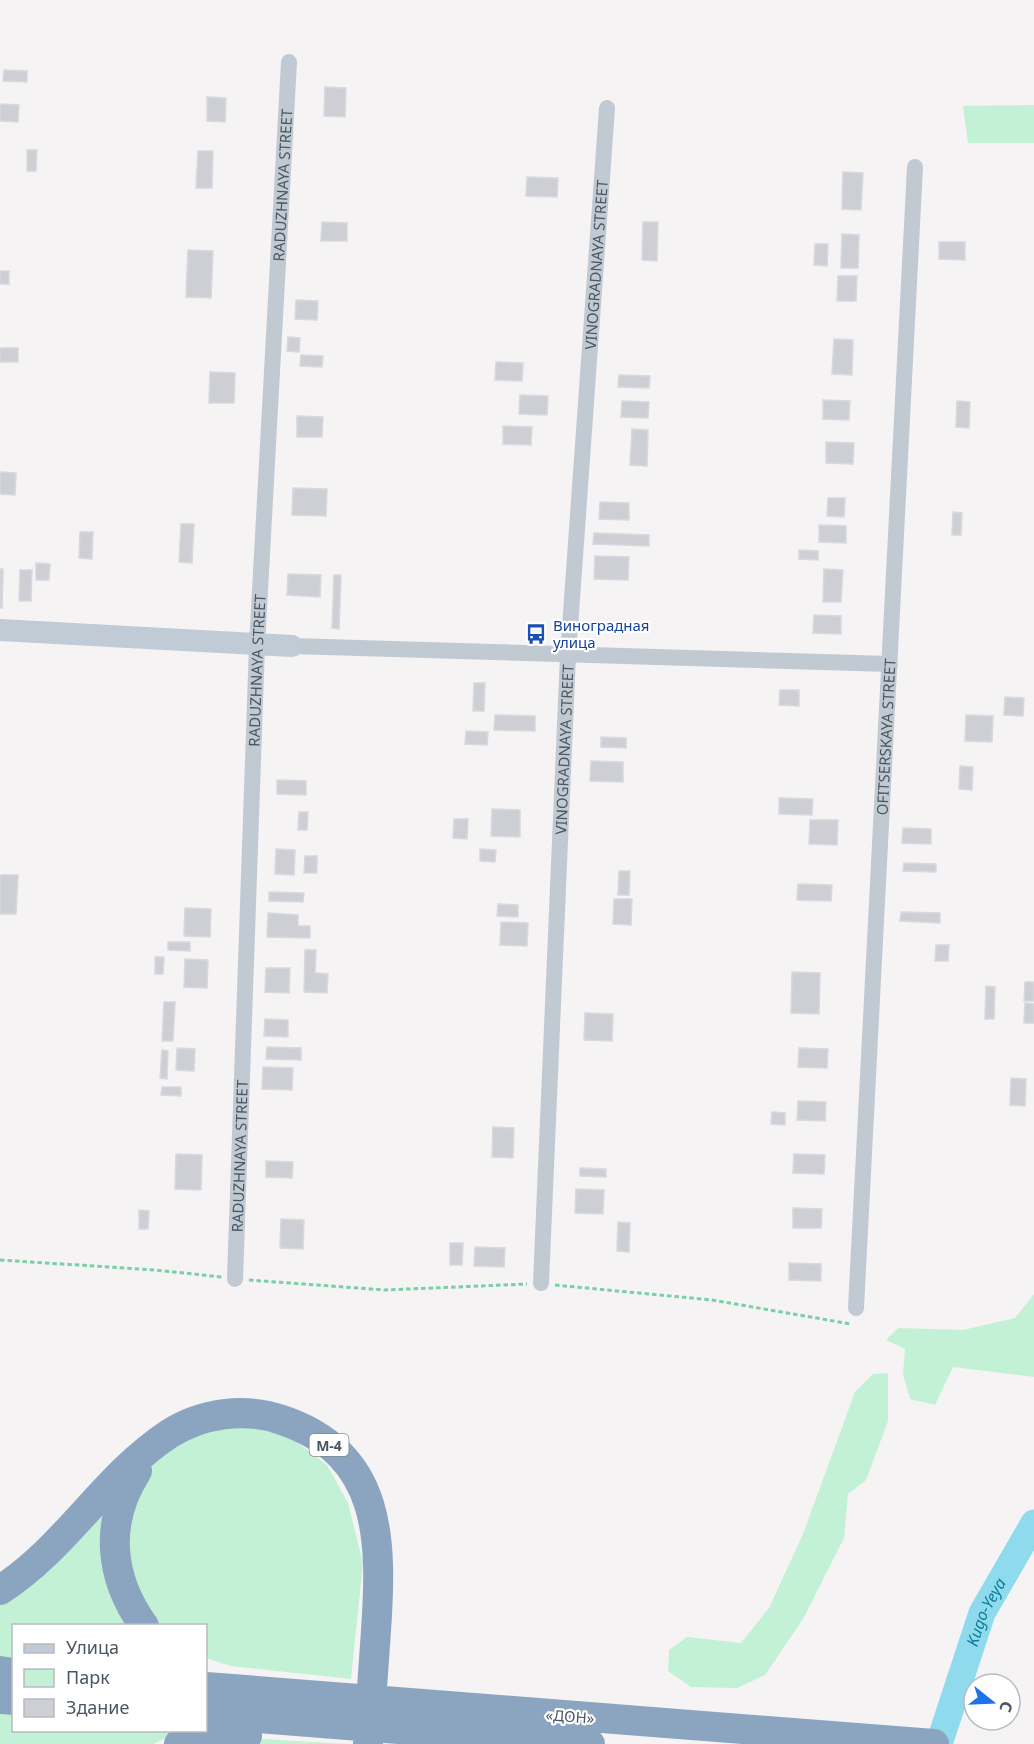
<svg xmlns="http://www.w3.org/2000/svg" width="1034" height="1744" font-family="'Noto Sans',sans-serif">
  <rect width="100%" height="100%" fill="#f5f3f3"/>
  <path fill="#c3f1d5" d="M1034 105V143H968L963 106Z
    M1034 1294V1377L953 1367 935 1405 910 1399 903 1375 905 1349 886 1340 898 1328 963 1330 1015 1318Z
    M888 1373V1421L866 1480 848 1494 844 1538 803 1619 765 1675 737 1688 691 1687 668 1671 669 1650 687 1637 741 1643 769 1608 803 1534 855 1392 873 1374Z
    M235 1425 286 1434 327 1465 348 1503 363 1563 351 1679 231 1666 206 1658V1626L153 1625 130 1588 125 1514 140 1479 161 1455 194 1433Z
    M105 1499 101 1535 106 1582 132 1625 14 1626 13 1660 0 1658V1597Z
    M0 1709 13 1710 14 1730 181 1731 153 1744H0Z
    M245 1738 347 1744H207Z"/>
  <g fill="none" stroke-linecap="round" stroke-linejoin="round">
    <path stroke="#90daee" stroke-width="27" id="s1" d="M939 1744 982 1613 1034 1523"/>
  </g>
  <path fill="#cdcfd5" stroke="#d7d9de" stroke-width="1.5" d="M4 70 27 71V82L3 81Z
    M325 87 346 88 345 117 324 116Z
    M207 97 226 98 225 122 207 121Z
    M0 104 19 105 18 122 0 121Z
    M27 150H37L36 171H27Z
    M198 151H213L212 188H196Z
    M843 172 863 173 861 210 842 209Z
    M527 177 558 178 557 197 526 196Z
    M322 222 347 223V241H321Z
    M643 222H658L657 261 642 260Z
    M842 234 859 235 858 268H841Z
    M939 242H965V260L939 259Z
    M815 244H828L827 266 814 265Z
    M188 250 213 251 211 298 186 297Z
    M0 271H9V284H0Z
    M838 276H857L856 301H837Z
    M296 300 318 301 317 320 295 319Z
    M288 337 300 338 299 352 287 351Z
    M834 339 853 340 852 375 832 374Z
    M0 348H18V362H0Z
    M301 355 323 356 322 367 300 366Z
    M496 362 523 363 522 381 495 380Z
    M210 372 235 373 234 403H209Z
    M619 375 650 376 649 388 618 387Z
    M520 395 548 396 547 415 519 414Z
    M823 400 850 401 849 420 823 419Z
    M622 401 649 402 648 418 621 417Z
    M957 401 970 402 969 428 956 427Z
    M297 416 323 417 322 437H297Z
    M503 426 532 427 531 445 503 444Z
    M632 429 648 430 647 466 630 465Z
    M826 442 854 443 853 464 826 463Z
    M0 472 16 473 15 495 0 494Z
    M293 488 327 489 326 516 292 515Z
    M828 498H845L844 517 827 516Z
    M600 502 629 503V520L599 519Z
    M953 512 962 513 961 535H952Z
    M181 524H194L192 563 179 562Z
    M819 525 846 526V543L819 542Z
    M80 532H93L92 559 79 558Z
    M594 533 649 535V546L593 544Z
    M799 550 818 551V560L799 559Z
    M595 556 629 557 628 580 594 579Z
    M36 563 50 564 49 580H36Z
    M0 569H3L2 608H0Z
    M824 569 843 570 841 602H823Z
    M20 570H32L31 601H19Z
    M288 574 321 575 320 597 287 595Z
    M334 575H341L339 629 332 628Z
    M814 615 841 616V634L813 633Z
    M474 683H485L484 711H473Z
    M780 690H799V706L779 705Z
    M1005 697 1024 698 1023 716 1004 715Z
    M495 715 535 716V731L494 730Z
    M966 715 993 716 992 742 965 741Z
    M466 731 488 732 487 745 465 744Z
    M601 737 626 738V748L601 747Z
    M591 761 623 762V782L590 781Z
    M960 766 973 767 972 790 959 789Z
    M277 780 306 781V795L277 794Z
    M779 798 813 799 812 815 779 814Z
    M492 809 520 810V837L491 836Z
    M299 812H308L307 830H298Z
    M454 819H468L467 839 453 838Z
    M810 820H838L837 845 809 844Z
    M903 828 931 829V844L902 843Z
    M276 849 295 850 294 875 275 874Z
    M480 849 496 850 495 862 480 861Z
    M305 856H317V873H304Z
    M904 863 936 864V872L903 871Z
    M619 871H630L629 895H618Z
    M0 875H18L16 914H0Z
    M798 884 832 885 831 901 797 900Z
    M269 892 304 893 303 902 269 901Z
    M614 899H632L631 925 613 924Z
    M498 904 518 905V917L497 916Z
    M185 908 211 909 210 937 184 936Z
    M901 912 940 913V923L900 921Z
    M268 913 298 915V926H310V938L267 937Z
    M501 922 528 923 527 946 500 945Z
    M168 942H190V951L168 950Z
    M936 945H949L948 961H935Z
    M305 950H316L315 973 328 974 327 993 304 992Z
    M155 957H164L163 974H155Z
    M185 959 208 960 207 988 184 987Z
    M266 968H290L289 993 265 992Z
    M792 972 820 973 819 1014 791 1013Z
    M1025 982H1034V1001H1024Z
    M986 986 995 987 994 1019H985Z
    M164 1002H175L173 1041H162Z
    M1025 1003 1034 1004V1023H1024Z
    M585 1013 613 1014 612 1041 584 1040Z
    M265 1019 288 1020V1037L264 1036Z
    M267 1047 301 1048V1060L266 1059Z
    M177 1048 195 1049 194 1071 176 1070Z
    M799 1048 828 1049 827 1068 798 1067Z
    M162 1050 168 1051 167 1079 160 1078Z
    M263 1067 293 1068 292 1090 262 1089Z
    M1011 1078 1026 1079 1025 1106 1010 1105Z
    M162 1087H181V1096L161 1095Z
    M798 1101 826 1102 825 1121 797 1120Z
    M772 1112 785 1113V1125L771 1124Z
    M493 1127 514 1128 513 1158 492 1157Z
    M176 1154 202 1155 201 1190 175 1189Z
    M794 1154 825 1155 824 1174 793 1173Z
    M266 1161 293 1162 292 1178 266 1177Z
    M580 1168 606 1169V1177L580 1176Z
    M576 1189 604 1190 603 1214 575 1213Z
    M793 1208 822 1209 821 1228H793Z
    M139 1210 149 1211 148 1229H139Z
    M281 1219 304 1220 303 1249 280 1248Z
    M618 1222 630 1223 629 1252 617 1251Z
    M450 1243H463L462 1265H450Z
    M475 1247 505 1248 504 1267 474 1266Z
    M789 1263 821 1264V1281L789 1280Z"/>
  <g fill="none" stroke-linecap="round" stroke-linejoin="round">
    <path stroke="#7ad0a6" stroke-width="3" stroke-dasharray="4.5 3" stroke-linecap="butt" d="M0 1260 155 1270 222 1277
      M249 1280 385 1290 527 1284
      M555 1285 712 1300 851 1324"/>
    <g stroke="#c1cad2" stroke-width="16">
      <path d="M292 646 890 664"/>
      <path id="s2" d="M235 1279 257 645 289 62"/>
      <path id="s3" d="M541 1283 568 655 607 108"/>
      <path id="s4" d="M856 1308 915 167"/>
    </g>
    <path stroke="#c1cbd6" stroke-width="22" d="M0 630 292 646"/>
    <path stroke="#8ba5c1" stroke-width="30" d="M137 1471C104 1522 109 1577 144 1626
      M0 1590C66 1548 104 1477 169 1434 202 1413 245 1407 282 1420 383 1454 382 1541 376 1631 373 1669 371 1706 368 1744
      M0 1671 14 1673
      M206 1687 934 1744
      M0 1699 14 1700
      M206 1714 590 1744
      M179 1744 212 1733 247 1736"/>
  </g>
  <defs>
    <g id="bus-bare" transform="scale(1.62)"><path d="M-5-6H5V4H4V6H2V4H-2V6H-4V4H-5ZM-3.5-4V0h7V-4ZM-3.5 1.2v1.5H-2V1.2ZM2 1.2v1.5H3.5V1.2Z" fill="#1a4fb4" stroke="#fff" stroke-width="2.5" paint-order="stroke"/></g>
  </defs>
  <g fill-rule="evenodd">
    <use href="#bus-bare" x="536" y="634"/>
  </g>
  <g text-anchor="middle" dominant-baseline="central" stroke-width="4.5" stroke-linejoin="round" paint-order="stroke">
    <rect fill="#fff" stroke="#808990" stroke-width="1.5" x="309.5" y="1434" width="39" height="22" rx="4.5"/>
    <g font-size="14" font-weight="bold" fill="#4a5661">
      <text x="329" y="1445">М-4</text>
    </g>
    <g font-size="15" fill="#4a5661" stroke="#fff">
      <text stroke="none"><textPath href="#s2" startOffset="1095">RADUZHNAYA STREET</textPath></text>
      <text stroke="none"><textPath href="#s3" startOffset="1020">VINOGRADNAYA STREET</textPath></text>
      <text stroke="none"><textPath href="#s2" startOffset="609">RADUZHNAYA STREET</textPath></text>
      <text stroke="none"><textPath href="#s4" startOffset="572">OFITSERSKAYA STREET</textPath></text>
      <text stroke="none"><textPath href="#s3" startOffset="534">VINOGRADNAYA STREET</textPath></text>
      <text stroke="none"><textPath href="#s2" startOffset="123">RADUZHNAYA STREET</textPath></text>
      <text transform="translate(570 1716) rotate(4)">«ДОН»</text>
    </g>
    <g font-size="15" fill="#164399" stroke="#fff" text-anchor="start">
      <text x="553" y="625">Виноградная<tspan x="553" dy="17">улица</tspan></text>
    </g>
    <g font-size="16" font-style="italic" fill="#0c7c9b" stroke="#fff">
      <text stroke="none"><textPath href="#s1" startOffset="140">Kugo-Yeya</textPath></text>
    </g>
  </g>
  <rect x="12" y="1624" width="195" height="108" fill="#ffffff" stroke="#b7bbc0" stroke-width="1.5"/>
  <rect x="24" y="1644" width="30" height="9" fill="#c1cbd6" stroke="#b7bbc0" stroke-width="1.5"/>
  <text x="66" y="1654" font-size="18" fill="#4a5661">Улица</text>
  <rect x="24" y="1669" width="30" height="18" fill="#c3f1d5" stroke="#b7bbc0" stroke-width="1.5"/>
  <text x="66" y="1684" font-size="18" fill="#4a5661">Парк</text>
  <rect x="24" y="1699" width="30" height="18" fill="#cdcfd5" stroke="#b7bbc0" stroke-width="1.5"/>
  <text x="66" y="1714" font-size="18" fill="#4a5661">Здание</text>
  <g transform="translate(992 1702) rotate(108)"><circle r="28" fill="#ffffff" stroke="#b7bbc0" stroke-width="1.5"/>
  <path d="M0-4.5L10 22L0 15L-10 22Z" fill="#1a73e8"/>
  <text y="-9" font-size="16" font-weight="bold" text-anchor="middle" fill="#4a5661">С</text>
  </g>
</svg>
